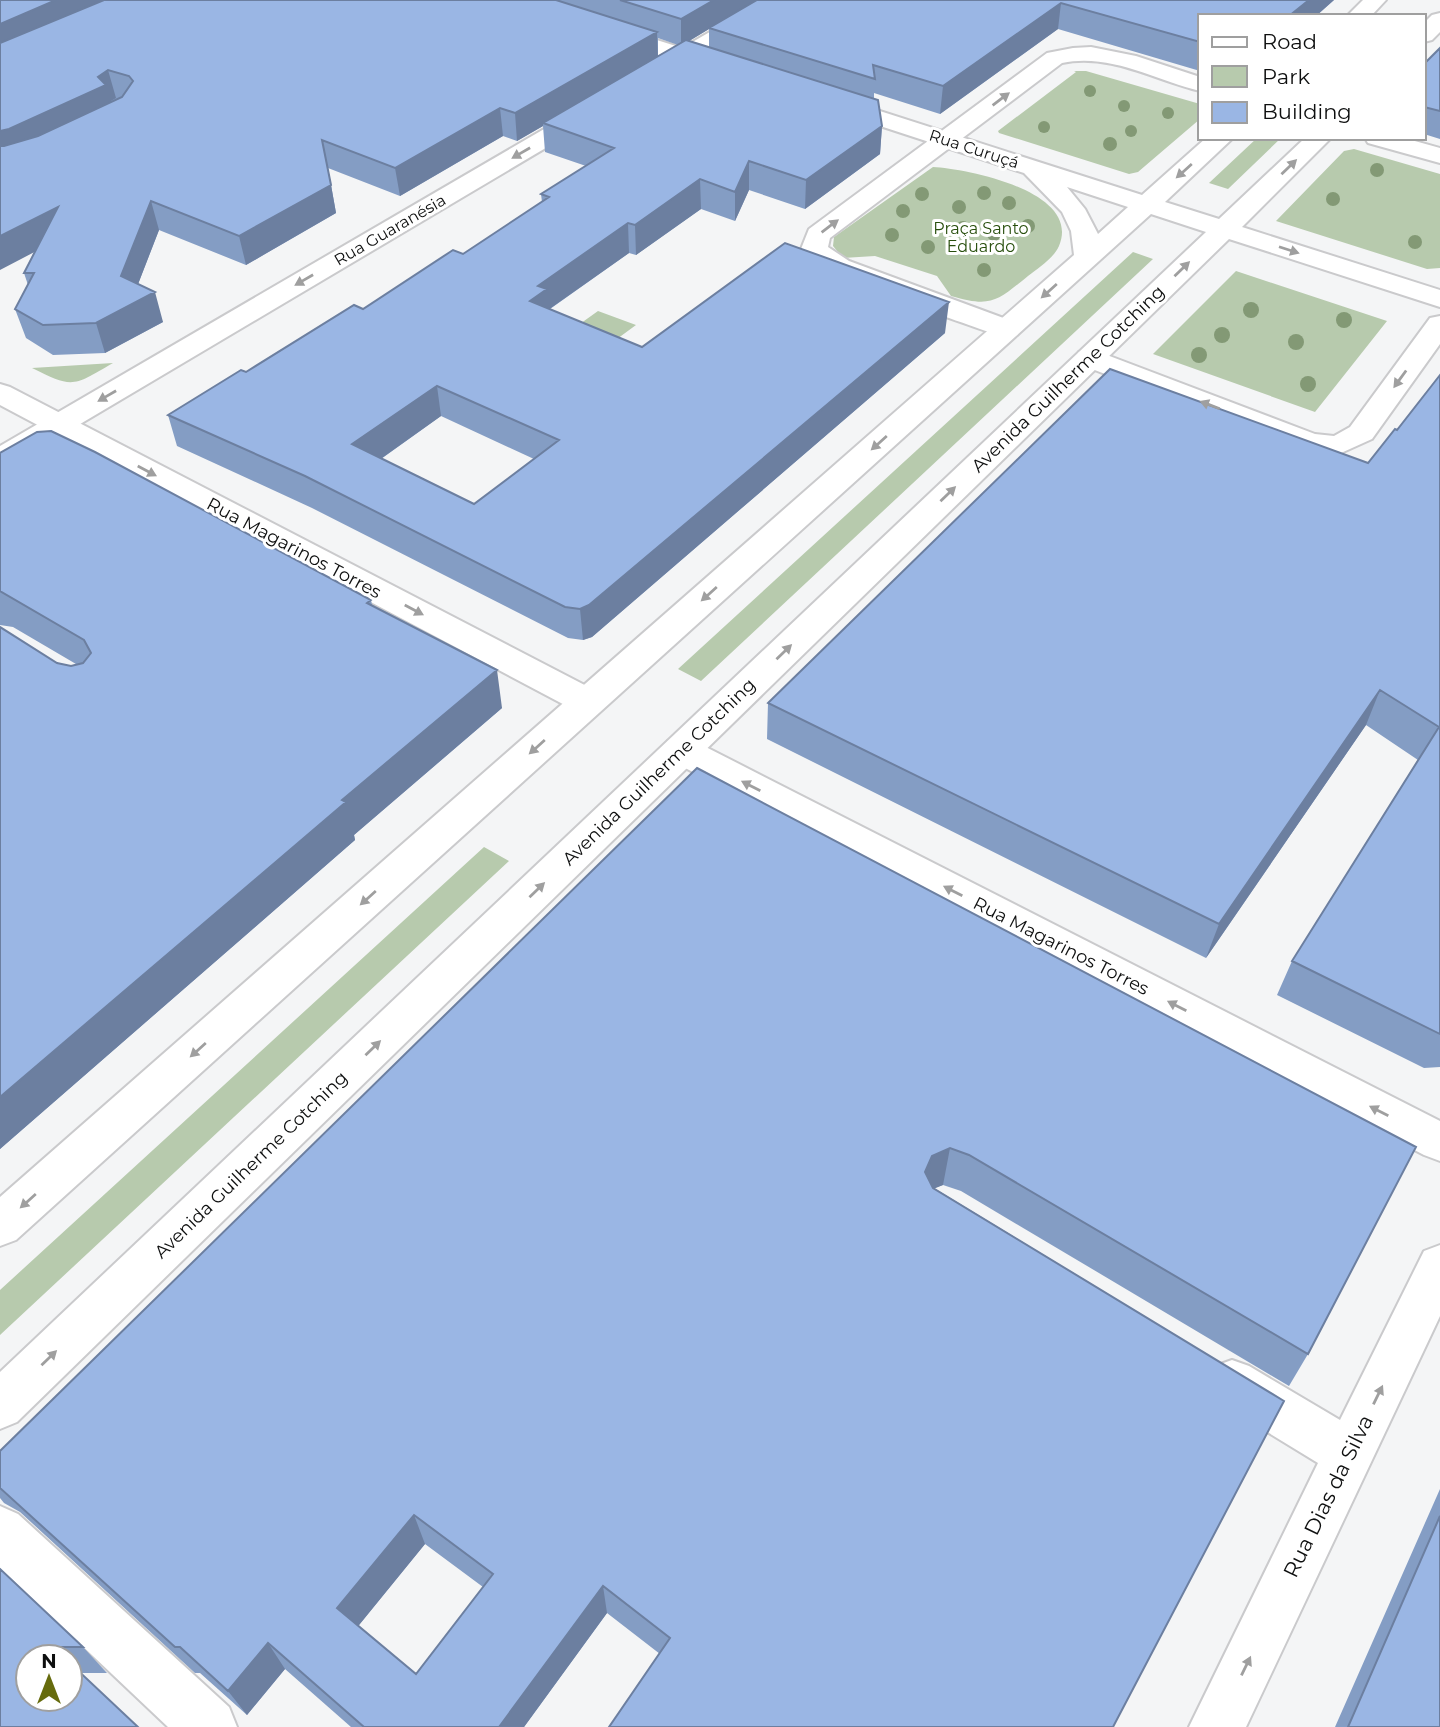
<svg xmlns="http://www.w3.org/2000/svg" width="1440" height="1727" font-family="Montserrat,sans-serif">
  <rect width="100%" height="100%" fill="#f4f5f6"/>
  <path fill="#b7caad" d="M1074 71H1086L1200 104V119L1138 172 1129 174 999 133 998 131 1076 72Z
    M1257 138H1281L1228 189 1209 183Z
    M1354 149 1440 174V268L1427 269 1276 221 1344 151Z
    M933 167C967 169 1082 191 1059 246 1053 259 1038 268 1028 276 997 301 992 308 951 296L937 276 875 256 843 258 833 246 834 237Z
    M1133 252 1153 259 701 681 678 669Z
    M1236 271 1387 321 1315 412 1153 354Z
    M598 311 636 325 572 372 535 356Z
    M113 363C73 386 74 389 32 368Z
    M484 847 509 861 0 1335V1290Z"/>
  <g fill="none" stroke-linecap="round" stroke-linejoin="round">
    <g stroke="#cacacc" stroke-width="4">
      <path id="minor" d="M765 0H791L788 5 693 61H677L674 56 677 51Z
        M1091 47 1136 56 1200 77V91C1154 80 1111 53 1062 63L830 238 828 247 849 261 1017 323 1021 329 1017 335 1007 337 997 335C958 320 821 278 801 249L809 229 1047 53 1073 48Z
        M1365 138H1404L1440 148V163L1368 143Z
        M1440 316V344L1372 439 1341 453 1329 454 1298 448 1079 364 1075 358 1079 352 1089 349 1099 352 1315 434 1334 436 1350 427 1430 318Z
        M0 384 10 387 600 693 606 702 600 711 588 714 576 711 0 405Z
        M681 737 694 741 1440 1121V1161L1424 1155 668 759 663 750 668 741Z
        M1440 1245V1316L1246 1727H1189L1318 1463 1215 1400 1208 1383 1215 1366 1232 1360 1249 1366 1340 1420 1424 1251Z
        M0 1506 18 1514 229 1707 237 1727H168L0 1568Z"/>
    </g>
    <g stroke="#cacacc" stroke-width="4">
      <path id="tertiary" d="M590 105 598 107 602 112 598 117 11 465 0 468V446L582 107Z"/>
    </g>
    <g stroke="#cacacc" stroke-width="4">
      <path id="secondary" d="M496 0H529L727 62 730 67 727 72H711L499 5Z
        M1363 0H1386L1371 16H1347Z
        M1440 13V32L1432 40 1424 42V23L1432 15Z
        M833 96 1142 195 1206 138H1233L1165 202 1219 219 1305 138H1331L1242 227 1440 290V307L1229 239 17 1422 0 1429V1372L1206 232 1151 214 16 1240 0 1246V1197L1074 255 1071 231 1062 212 1024 173 825 108 821 103 825 98ZM1067 187 1128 207 1098 234 1085 209Z"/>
    </g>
    <use href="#minor" fill="#fff" fill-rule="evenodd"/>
    <use href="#tertiary" fill="#fff" fill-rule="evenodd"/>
    <use href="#secondary" fill="#fff" fill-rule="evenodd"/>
  </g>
  <g fill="#839975">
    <circle cx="1090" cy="91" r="6"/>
    <circle cx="1124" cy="106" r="6"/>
    <circle cx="1168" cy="113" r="6"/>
    <circle cx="1044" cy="127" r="6"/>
    <circle cx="1131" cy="131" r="6"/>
    <circle cx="1110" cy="144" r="7"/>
    <circle cx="1377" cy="170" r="7"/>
    <circle cx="984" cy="193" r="7"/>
    <circle cx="922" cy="194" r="7"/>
    <circle cx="1333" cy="199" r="7"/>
    <circle cx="1009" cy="203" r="7"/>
    <circle cx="959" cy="207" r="7"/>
    <circle cx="903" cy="211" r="7"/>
    <circle cx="1028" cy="226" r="7"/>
    <circle cx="963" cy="228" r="7"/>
    <circle cx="994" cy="234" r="7"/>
    <circle cx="892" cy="235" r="7"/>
    <circle cx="1415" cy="242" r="7"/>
    <circle cx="928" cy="247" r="7"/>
    <circle cx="984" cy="270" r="7"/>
    <circle cx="1251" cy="310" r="8"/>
    <circle cx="1344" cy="320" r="8"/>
    <circle cx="1222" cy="335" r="8"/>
    <circle cx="1296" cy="342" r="8"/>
    <circle cx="1199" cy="355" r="8"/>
    <circle cx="1308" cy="384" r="8"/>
  </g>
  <path fill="#849dc4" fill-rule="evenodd" d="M0 0H1334L1316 16H1200V71L1058 29 940 114 874 93V99L882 126 880 154 805 209 749 190 735 221 701 209 636 255 629 253 550 309 642 347 945 333 592 637 583 640 568 638 312 508 177 446 168 415 463 254 542 202 541 194 586 166 545 152 543 126 517 141 503 136 400 196 328 168 336 213 246 265 159 230 138 284 163 322 105 353 53 355 26 338 15 309 28 285 24 273 34 252ZM709 29V47L689 41ZM658 38 678 45 658 56ZM441 416 534 459 474 504 381 459Z
    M1440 48V139L1424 134V64Z
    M1440 375V1067L1424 1068 1277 995 1292 961 1418 760 1366 725 1206 958 767 739 768 703 1368 463 1397 430Z
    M0 453 371 600 372 605 502 708 354 835 355 840 0 1149V627L57 663 71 666 76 664 13 627 0 625Z
    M697 768 1308 1354 1289 1386 961 1191 943 1185 934 1188 1284 1401 660 1654 607 1613 524 1727H351L285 1669 247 1715 200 1673H195L20 1512 4 1503 0 1498V1451ZM425 1544 483 1587 416 1674 358 1626Z
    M1440 1489V1727H1335Z
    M0 1569 83 1647 107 1673H81L138 1727H0ZM28 1657H70V1699H28Z"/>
  <path fill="#6c7fa0" d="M56 0H123L0 55V24Z
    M714 0H760L709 28V29L681 46V19Z
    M1309 0H1334L1316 16H1289Z
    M1061 3 1058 29 940 114 943 86Z
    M657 32 658 59 543 123V126L517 141 515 113Z
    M108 70 116 98 111 101 114 112 0 160V131Z
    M500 108 503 136 400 196 395 168Z
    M882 126 880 154 805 209 806 180Z
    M749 161V190L735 221V192Z
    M700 179 701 209 636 255 635 225Z
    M331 185 336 213 246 265 239 236Z
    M151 201 159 230 130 305 121 276Z
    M58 207 67 235 0 270V236Z
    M628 223 629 253 548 310 530 301 538 286Z
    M155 292 163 322 105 353 96 323Z
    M949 302 945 333 592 637 583 640 580 609Z
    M437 386 441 416 358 475 352 444Z
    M497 670 502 708 354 835 355 840 0 1149V1097L342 800Z
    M1380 690 1366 725 1206 958 1219 924Z
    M950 1148 943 1185 926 1192 925 1172 932 1156Z
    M414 1515 425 1544 351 1635 337 1608Z
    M603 1586 607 1613 524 1727H499Z
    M268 1643 285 1669 247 1715 228 1691Z"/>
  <path fill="#9ab6e4" stroke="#6c7fa0" stroke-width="2" fill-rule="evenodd" d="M0 0H56L0 24Z
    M104 0H556L657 32 515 113 500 108 395 168 322 140 331 185 239 236 151 201 121 276 155 292 96 323 43 325 15 309 34 273H24L58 207 0 236V146H4L38 136 122 97 133 81 129 76 108 70 98 77 106 85 9 129 0 131V43Z
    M620 0H714L681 19Z
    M757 0H1309L1289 16H1200V42L1061 3 943 86 873 65 875 79 709 28Z
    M686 40 878 100 882 126 806 180 749 161 735 192 700 179 635 225 628 223 538 286 547 289 530 301 642 347 785 243 949 302 589 605 580 609 565 607 305 476 168 415 241 370 246 372 354 305 363 309 453 250 463 254 549 197 541 194 614 148 543 123ZM437 386 559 440 474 504 352 444Z
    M1440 48V111L1424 107V64Z
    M1110 369 1368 463 1395 429 1397 430 1440 375V1034L1292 961 1439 727 1380 690 1219 924 768 703Z
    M51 431 95 452 371 600 367 603 497 670 342 800 346 802 0 1097V627L57 663 71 666 83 663 91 653 84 640 0 591V453L37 432Z
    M697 768 1416 1147 1308 1354 969 1155 950 1148 932 1156 925 1172 933 1188 1284 1401 1113 1727H609L670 1638 603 1586 499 1727H364L268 1643 228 1691 180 1647H175L0 1488V1451ZM414 1515 493 1574 416 1674 337 1608Z
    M1440 1516V1727H1348Z
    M0 1569 83 1647H54L64 1657H28V1699H70V1663L138 1727H0Z"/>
  <defs><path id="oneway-solid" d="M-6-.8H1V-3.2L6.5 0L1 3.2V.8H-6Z" transform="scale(1.75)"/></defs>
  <g fill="#9f9f9f">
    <use href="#oneway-solid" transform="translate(1001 99) rotate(-37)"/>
    <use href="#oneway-solid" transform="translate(521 153) rotate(150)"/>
    <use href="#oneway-solid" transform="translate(1289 167) rotate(-44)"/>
    <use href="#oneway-solid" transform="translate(1184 171) rotate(138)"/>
    <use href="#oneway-solid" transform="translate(830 226) rotate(-37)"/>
    <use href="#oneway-solid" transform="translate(1289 250) rotate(18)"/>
    <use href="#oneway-solid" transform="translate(1182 269) rotate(-44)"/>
    <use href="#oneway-solid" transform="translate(304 280) rotate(150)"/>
    <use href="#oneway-solid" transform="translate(1049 291) rotate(138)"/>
    <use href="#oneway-solid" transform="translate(1400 379) rotate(126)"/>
    <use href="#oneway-solid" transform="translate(107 396) rotate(150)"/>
    <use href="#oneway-solid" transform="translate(1210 405) rotate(-159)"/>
    <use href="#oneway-solid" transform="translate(879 443) rotate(138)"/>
    <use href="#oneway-solid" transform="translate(147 471) rotate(28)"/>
    <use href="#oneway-solid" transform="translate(948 494) rotate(-44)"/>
    <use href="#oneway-solid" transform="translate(709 594) rotate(138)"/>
    <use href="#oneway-solid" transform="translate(414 610) rotate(28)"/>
    <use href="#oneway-solid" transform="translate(784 652) rotate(-44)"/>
    <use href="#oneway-solid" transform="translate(537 747) rotate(138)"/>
    <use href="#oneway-solid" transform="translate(751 786) rotate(-153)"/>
    <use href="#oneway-solid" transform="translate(537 890) rotate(-44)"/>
    <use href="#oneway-solid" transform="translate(953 891) rotate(-153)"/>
    <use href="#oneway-solid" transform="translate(368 898) rotate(138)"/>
    <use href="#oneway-solid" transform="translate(1177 1006) rotate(-153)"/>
    <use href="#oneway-solid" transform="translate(373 1048) rotate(-44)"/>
    <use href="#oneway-solid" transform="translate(198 1050) rotate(138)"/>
    <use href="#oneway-solid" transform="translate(1379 1111) rotate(-153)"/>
    <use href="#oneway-solid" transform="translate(28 1201) rotate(138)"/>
    <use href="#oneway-solid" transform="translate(49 1358) rotate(-44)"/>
    <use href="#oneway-solid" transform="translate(1378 1395) rotate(-64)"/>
    <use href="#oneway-solid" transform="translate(1246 1666) rotate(-64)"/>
  </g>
  <g text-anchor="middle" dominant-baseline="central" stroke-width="6" stroke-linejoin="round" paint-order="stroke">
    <g font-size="16" fill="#0e0f0f" stroke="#fff">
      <text transform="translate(974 149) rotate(18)">Rua Curuçá</text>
      <text transform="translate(390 230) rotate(-30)">Rua Guaranésia</text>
    </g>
    <g font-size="16" fill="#274e0c" stroke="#fff">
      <text x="981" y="228">Praça Santo<tspan x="981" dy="18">Eduardo</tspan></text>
    </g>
    <g font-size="18" fill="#0e0f0f" stroke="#fff">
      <text transform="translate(1068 379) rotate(-44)">Avenida Guilherme Cotching</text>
      <text transform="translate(294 548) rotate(28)">Rua Magarinos Torres</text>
      <text transform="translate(659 772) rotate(-44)">Avenida Guilherme Cotching</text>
      <text transform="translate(1061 946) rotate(27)">Rua Magarinos Torres</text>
      <text transform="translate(251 1165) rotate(-44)">Avenida Guilherme Cotching</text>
    </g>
    <g font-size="21" fill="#0e0f0f" stroke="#fff">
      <text transform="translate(1328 1496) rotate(-64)">Rua Dias da Silva</text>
    </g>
  </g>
  <rect x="1198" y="14" width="228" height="126" fill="#ffffff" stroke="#9f9f9f" stroke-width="2"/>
  <rect x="1212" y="37" width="35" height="10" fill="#ffffff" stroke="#9f9f9f" stroke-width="2"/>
  <text x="1262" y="49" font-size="21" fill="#0e0f0f">Road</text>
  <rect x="1212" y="66" width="35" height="21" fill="#b7caad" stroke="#9f9f9f" stroke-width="2"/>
  <text x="1262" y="84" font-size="21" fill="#0e0f0f">Park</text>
  <rect x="1212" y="102" width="35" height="21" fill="#9ab6e4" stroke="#9f9f9f" stroke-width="2"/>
  <text x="1262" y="119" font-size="21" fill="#0e0f0f">Building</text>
  <g transform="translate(49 1678)"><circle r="33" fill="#ffffff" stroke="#9f9f9f" stroke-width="2"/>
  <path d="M0-5L12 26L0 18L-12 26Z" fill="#666b0d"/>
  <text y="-10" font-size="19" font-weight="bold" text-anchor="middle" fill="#0e0f0f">N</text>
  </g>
</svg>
